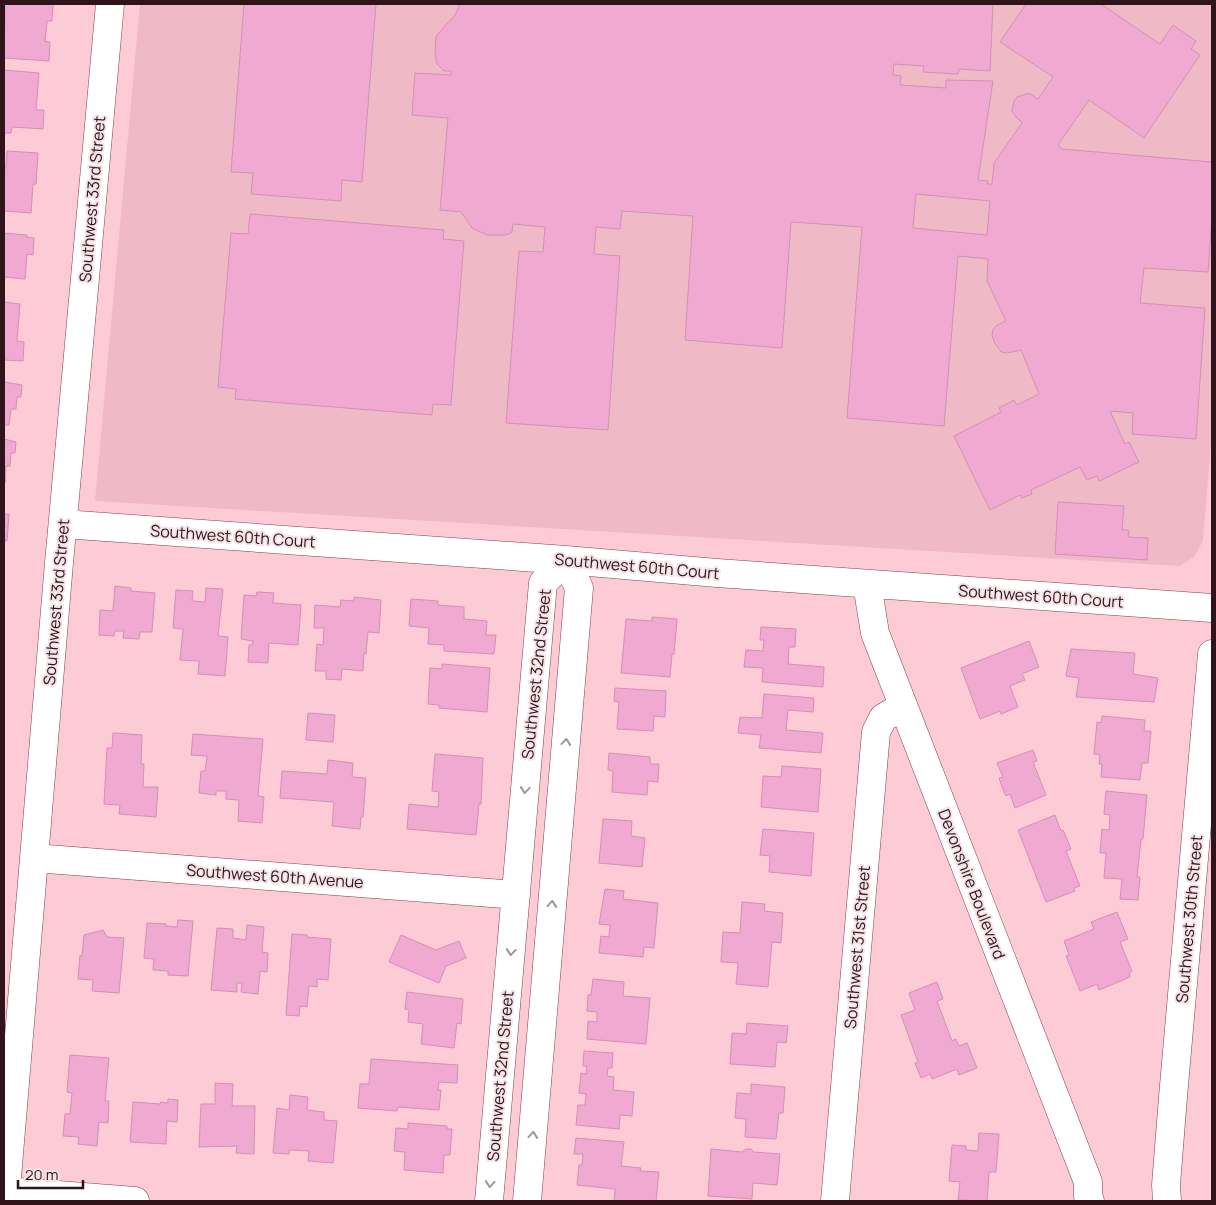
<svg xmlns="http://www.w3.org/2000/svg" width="1216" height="1205" font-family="Manrope,sans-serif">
  <rect width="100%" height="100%" fill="#fdcbd6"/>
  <path fill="#efbac5" d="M140 4H1212V430L1203 541 1194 557 1180 566 95 501Z"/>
  <path fill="#f0aad1" stroke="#d38fb6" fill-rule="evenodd" d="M5 4H53L52 21H47L45 41 50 42 49 61 4 58Z
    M244 4H376L362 182 342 180 341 201 251 194 253 173 231 172Z
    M460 4H993L990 71 959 69 958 74 923 72 924 66 894 64 893 75 901 76 900 85 946 88V80L993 81 978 180 988 181 987 184H992L994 163 1022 123 1015 116 1012 111 1014 101 1017 97 1029 93 1038 99 1053 77 1000 42 1026 4H1101L1160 44 1173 25 1196 41 1191 49 1200 55 1144 138 1089 100 1058 145 1062 149 1212 162V217L1208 272 1144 268 1140 303 1205 308 1196 439 1132 434 1133 413 1110 411 1125 444 1129 442 1139 462 1099 481 1097 476 1087 480 1080 467 1031 490 1032 494 1022 498 1020 495 990 510 954 436 1001 412 999 408 1014 400 1017 405 1039 394 1021 350 1007 353 1001 352 994 342 992 335 993 329 997 325 1006 321 987 281 988 259 958 256 944 426 847 418 862 227 791 222 782 348 685 340 693 216 622 211 620 229 596 227 594 254 620 256 608 430 506 423 519 251 543 252 545 227 513 224 512 232 507 235H487L472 228 461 212 440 210 448 118 412 115 415 73 451 75V71H444L437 64 435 53 436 36 455 15ZM916 194 990 201 987 235 913 228Z
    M4 70 39 73 36 110H44L43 129 12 127 11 133H4Z
    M7 151 38 153 36 184H33L31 213 4 211V168H6Z
    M250 214 444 230 443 239 464 241 451 405 433 404 432 415 235 399 236 389 218 387 231 233 248 234Z
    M4 233 27 235V237L34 238 33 255 27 254 25 279 4 277Z
    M4 302 20 304 17 341 24 342 23 361 4 360Z
    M4 382 22 385 21 397H17L16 409H11L9 425H4Z
    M4 439 16 442 15 453H11L10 466H6L5 483Z
    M1058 502 1124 506 1122 530H1129L1128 537 1148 538 1147 560 1055 554Z
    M4 514H9L7 541H4Z
    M115 586 131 588V591L155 593 152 632H140L139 639 123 638 124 631H115L114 636 99 635 100 610 113 611Z
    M206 588 223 589 218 636 228 637 225 676 198 674 199 661 180 660 183 629 173 628 176 590 193 591 192 601 205 602Z
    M257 592 274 593 273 603 301 605 298 645 269 643 268 663 248 662 249 645H252L253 641 241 639 244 595 256 596Z
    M354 597 381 600 379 633 368 632 366 654 364 653 363 671 342 669 341 680 326 679V671H315L317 644 323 645 324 628H314L315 605 340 607 341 600 354 601Z
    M411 599 438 601V605L464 607V619L487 621 486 635H496L494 654 444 651V645L428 644 429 628 409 626Z
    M652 617 677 619 674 654H672L670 677 621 673 626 619 652 621Z
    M761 627 796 629 795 647H789L788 664 824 667 823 687 762 682 763 668 744 667 746 650 763 651 764 640H760Z
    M1029 641 1039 667 1022 674 1025 680 1010 686 1018 707 1001 714 1000 711 980 719 961 668Z
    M1071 649 1135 653 1133 674 1158 678 1154 702 1076 697 1079 678 1066 676Z
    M442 664 490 668 487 712 439 708V705L428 704 430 668 442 669Z
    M615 688 666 691 665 717 654 716 653 731 617 729 619 702 614 701Z
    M764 694 814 698 813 712 788 710 786 730 823 733 821 753 759 748 761 735 738 733 740 717 762 718Z
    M308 713 335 715 333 742 306 740Z
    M1102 716 1145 720 1144 731H1151L1148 763H1142L1140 780 1101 777 1102 764H1099L1100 755 1094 754 1097 722 1101 723Z
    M113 733 142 735 141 764H144L143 787H158L156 817 119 814 120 805 104 804 107 748H112Z
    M193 734 263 739 258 796 264 797 262 823 238 821 239 800 226 799V791H216V795L199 793 201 771H205L207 756 191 755Z
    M1033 750 1037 761 1033 762 1046 795 1015 808 1010 794 1006 796 1002 787 999 778 1003 777 997 763Z
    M609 753 650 757V764H659L658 782 648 781 647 795 612 792 613 771 608 770Z
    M435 754 483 758 481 804H479L476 835 407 829 409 804 438 807 439 792 432 791Z
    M328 760 353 763 352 777 366 778 363 817H361L360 829 332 826 334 802 280 798 282 771 327 774Z
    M782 766 821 769 818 812 761 807 763 776 781 777Z
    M1106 791 1147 795 1143 839H1141L1137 877H1140L1138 900 1120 899 1122 879 1104 878 1106 853H1100L1102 829 1109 830 1110 815 1104 814Z
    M1055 815 1061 831 1063 830 1071 849 1066 851 1080 886 1074 888 1075 891 1046 902 1018 830Z
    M603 819 632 821 631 836 645 838 642 867 599 863Z
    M763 829 814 833 811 876 769 872 770 856 760 855Z
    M605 889 624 891 623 899 658 903 654 948 644 947 643 957 599 953 601 936 609 937 610 925 599 924Z
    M742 902 765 904 764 911 783 913 781 943 772 942 768 987 736 984 738 963 721 962 723 932 740 933Z
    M1117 912 1128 939 1120 942 1132 971 1129 973 1130 977 1099 990 1097 984 1080 991 1066 956 1069 955 1064 941 1094 929 1091 922Z
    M178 920 193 921 188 976 168 975V971L153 970 154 959 144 958 147 923 166 924V926L177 927Z
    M247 925 264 927 262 952 268 953 267 972 260 971 258 994 241 992 242 983H237V992L211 990 217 928 233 929V938L246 940Z
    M103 930 107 937 124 938 119 993 92 991 93 980 78 979 80 955 82 956 84 935Z
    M292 934 307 935V937L331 939 328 980 317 979V987L309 986 307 1007 300 1006 299 1016 286 1015Z
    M401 935 436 950 459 941 466 958 446 966 439 983 389 962Z
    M593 979 624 982 623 996 650 998 646 1044 587 1039 588 1021 597 1022V1012L587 1011 588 995H591Z
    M937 982 943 999 937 1001 952 1041 956 1039 959 1046 967 1043 977 1068 959 1075 957 1069 932 1079 930 1074 921 1078 915 1063 918 1062 901 1015 915 1010 909 993Z
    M407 992 463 999 461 1024 457 1023 454 1048 421 1044 423 1024 408 1022 409 1010 405 1009Z
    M747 1023 788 1026 786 1043 777 1042 775 1067 730 1064 732 1033 746 1034Z
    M584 1051 613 1053 612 1068H608L607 1076 614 1077 613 1090 634 1092 632 1116 620 1115 619 1129 576 1125 578 1105H585L586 1094 579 1093 581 1073 586 1074 587 1066H583Z
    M70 1055 109 1058 105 1101H109L108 1123 99 1122 97 1146 78 1144 79 1137 63 1136 65 1114H70L72 1093 67 1092Z
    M371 1059 458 1065 457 1083 439 1082 438 1090H441L439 1110 398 1107 397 1111 358 1108 360 1084H369Z
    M215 1083 233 1084 232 1106H255L254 1154 236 1153 237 1146 199 1147 201 1104H215Z
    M751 1084 785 1087 783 1113H779L776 1139 745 1137 746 1119 735 1118 737 1093 751 1094Z
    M290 1095 308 1097 307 1110 324 1112V1120L337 1121 333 1163 308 1161 309 1151 289 1150V1154L273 1153 277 1108 289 1110Z
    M168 1099 178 1100 177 1122 167 1121 166 1144 130 1142 133 1102 160 1104 161 1102 168 1103Z
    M408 1123 447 1126V1129H452L450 1155H444L443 1173 404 1170 405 1152 394 1151 396 1128 408 1129Z
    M979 1133 999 1134 996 1172H989L987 1201 958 1200 960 1182 949 1181 952 1145 966 1146V1150L978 1151Z
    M576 1138 624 1142 621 1166 641 1168 640 1171 659 1172 656 1201H614L615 1189 577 1185 579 1165H582L583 1154H574Z
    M711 1149 742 1152 746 1149H751L754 1152 780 1154 777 1185 753 1183 752 1199 708 1196Z"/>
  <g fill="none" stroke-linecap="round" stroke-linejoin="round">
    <g stroke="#833e50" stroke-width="29">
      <path id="minor" d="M63 524 566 560 717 573 1212 608
        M867 584 875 633 1088 1182V1196L1090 1201
        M34 858 516 895
        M6 1191 135 1201
        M5 1201 59 563 110 4
        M489 1201 543 583 566 560 579 588 527 1201
        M835 1201 876 732 883 718 903 706
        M1167 1201 1166 1185 1173 1097 1212 654"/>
    </g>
    <use href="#minor" stroke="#fff" stroke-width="28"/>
  </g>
  <defs><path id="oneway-chevron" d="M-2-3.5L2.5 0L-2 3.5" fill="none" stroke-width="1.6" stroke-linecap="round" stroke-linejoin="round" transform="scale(1.25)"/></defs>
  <g stroke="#a29598">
    <use href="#oneway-chevron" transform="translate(566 742) rotate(-85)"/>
    <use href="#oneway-chevron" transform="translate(525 790) rotate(95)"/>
    <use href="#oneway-chevron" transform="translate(552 904) rotate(-85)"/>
    <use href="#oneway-chevron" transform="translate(511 952) rotate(95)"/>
    <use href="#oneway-chevron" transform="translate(533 1135) rotate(-85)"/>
    <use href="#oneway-chevron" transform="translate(490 1184) rotate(95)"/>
  </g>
  <g text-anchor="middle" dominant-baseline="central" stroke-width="4" stroke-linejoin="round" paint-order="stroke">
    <g font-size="16" fill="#30131b" stroke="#f4e3e6">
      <text transform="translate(92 199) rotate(-85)">Southwest 33rd Street</text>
      <text transform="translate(233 536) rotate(4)">Southwest 60th Court</text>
      <text transform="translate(637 566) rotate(5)">Southwest 60th Court</text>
      <text transform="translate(1041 596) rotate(4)">Southwest 60th Court</text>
      <text transform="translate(56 602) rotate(-85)">Southwest 33rd Street</text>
      <text transform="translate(536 674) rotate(-84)">Southwest 32nd Street</text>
      <text transform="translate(275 876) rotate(4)">Southwest 60th Avenue</text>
      <text transform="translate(972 884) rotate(69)">Devonshire Boulevard</text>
      <text transform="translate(1189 919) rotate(-85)">Southwest 30th Street</text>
      <text transform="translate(857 947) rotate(-85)">Southwest 31st Street</text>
      <text transform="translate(500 1076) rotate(-85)">Southwest 32nd Street</text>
    </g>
  </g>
  <rect width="1216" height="1205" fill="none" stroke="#30131b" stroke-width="10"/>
  <path d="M18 1180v8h65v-8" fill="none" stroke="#30131b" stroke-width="2.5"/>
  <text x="25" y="1180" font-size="15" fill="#30131b" stroke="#f4e3e6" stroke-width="4" paint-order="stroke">20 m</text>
</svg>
